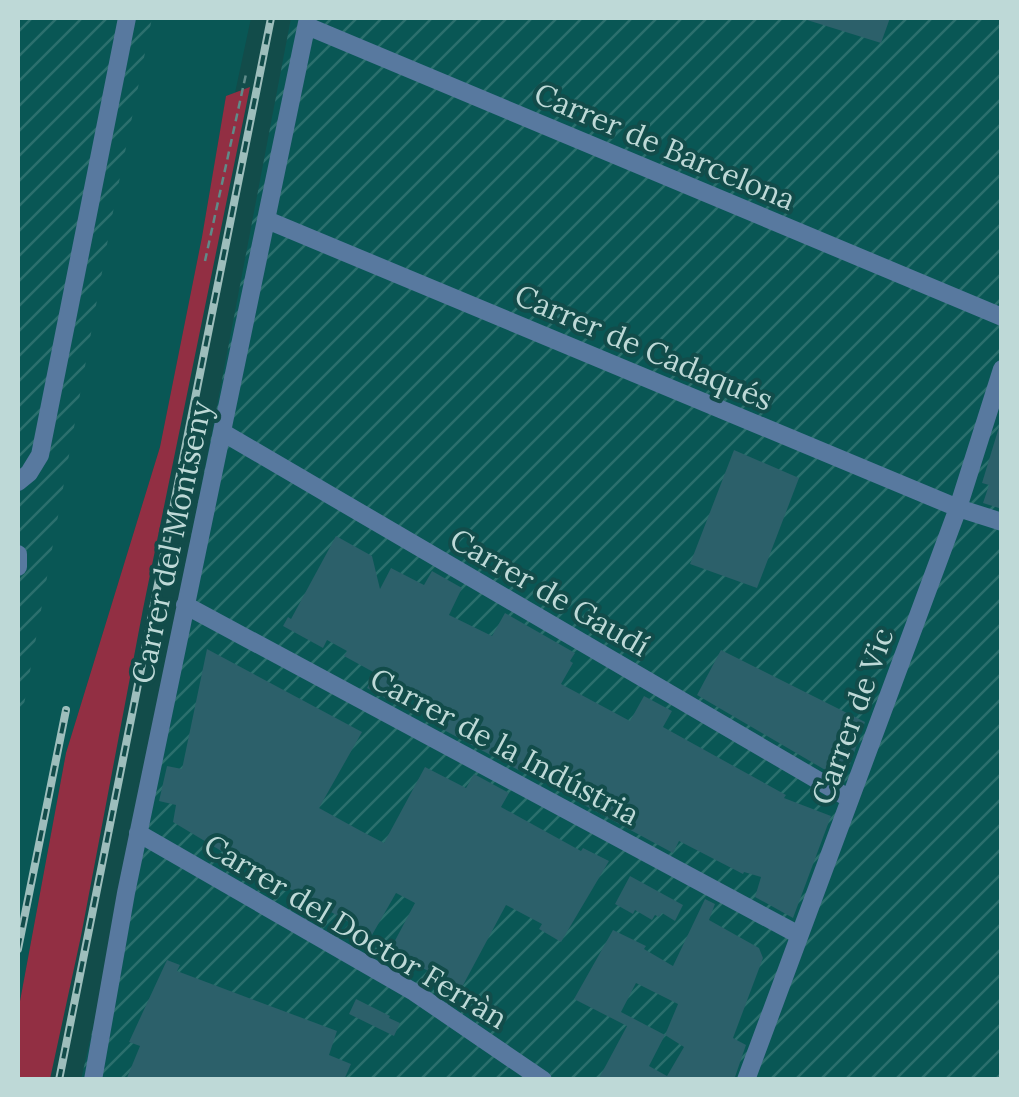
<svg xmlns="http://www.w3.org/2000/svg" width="1019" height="1097" font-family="Lora,serif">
  <defs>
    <pattern id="industrial-furrows" width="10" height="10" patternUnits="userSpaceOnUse" patternTransform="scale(2.5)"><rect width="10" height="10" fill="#095755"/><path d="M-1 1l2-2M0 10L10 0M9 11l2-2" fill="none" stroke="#2b6f6d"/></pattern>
  </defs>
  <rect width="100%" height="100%" fill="#124c4a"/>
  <path fill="#095755" d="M18 18H251L235 93 226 97 202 237 160 447 66 753 18 1012Z"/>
  <path fill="url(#industrial-furrows)" d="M18 18H152L112 217 18 738Z
    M291 18H1001V1079L81 1080 96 1014 213 427Z"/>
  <path fill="#922f43" d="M250 87 143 609 81 936 50 1079H18V1012L66 753 160 447 202 237 226 96Z"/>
  <path fill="#2c606a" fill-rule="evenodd" d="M808 18H890L881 43 807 20Z
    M999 427H1002V509L983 503 989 485 982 483Z
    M734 450 799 478 757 588 690 564Z
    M336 536 372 556 380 589 391 568 424 585 432 571 462 588 449 615 492 636 505 613 575 653 570 661 573 663 561 684 630 721 644 696 672 711 663 727 786 795 784 798 831 816 793 918 755 897 761 877 744 872 743 874 679 841 673 853 584 805 592 791 531 759 524 773 442 729 451 715 407 691 399 706 367 688 375 673 344 656 347 651 327 640 323 648 283 626 288 617 291 619Z
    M207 649 362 732 319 808 361 831 384 843 425 767 466 788 474 774 509 793 501 807 581 851 583 848 609 861 561 942 539 929 542 924 506 905 461 989 390 950 415 903 396 893 372 935 238 860 233 873 220 866 223 852 173 822 176 805 159 801 167 766 182 769Z
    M721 650 865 722 844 781 697 695Z
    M630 876 683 905 675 921 662 913 659 917 655 915 652 920 635 910 633 914 615 904Z
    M705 899 715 904 709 920 759 948 763 958 733 1038 746 1045 734 1080H598L627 1026 574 999 613 930 646 946 644 949 673 966ZM636 983 678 1004 665 1035 621 1012ZM665 1035 684 1047 667 1076 649 1066Z
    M167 960 180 965 177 971 337 1031 329 1055 351 1064 344 1080H126L140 1046 129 1042Z
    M356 999 390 1016 389 1018 400 1023 394 1036 349 1014Z"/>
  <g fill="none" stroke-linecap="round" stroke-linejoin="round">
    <path stroke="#5f8b89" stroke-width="2.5" stroke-dasharray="8 5" stroke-linecap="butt" d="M205 261 246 74"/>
    <path stroke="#58799f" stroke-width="18" d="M307 26 1002 317
      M267 220 958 508 1002 522
      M222 432 850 799
      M18 482 29 473 40 455 127 18
      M18 554V567
      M185 605 799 935
      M138 833 414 992 543 1080
      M93 1080 126 893 308 18
      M746 1080 958 508 1002 369"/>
    <g stroke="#9dbebc" stroke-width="8">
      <path id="rail" d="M18 949 66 710
        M59 1080 271 18"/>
    </g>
    <use href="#rail" stroke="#124c4a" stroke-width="4" stroke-dasharray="11" stroke-linecap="butt"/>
  </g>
  <g text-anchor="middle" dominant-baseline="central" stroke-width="8" stroke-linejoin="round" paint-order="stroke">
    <g font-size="30" fill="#bed9d7" stroke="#124c4a">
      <text transform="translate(665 146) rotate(23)">Carrer de Barcelona</text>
      <text transform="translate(644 347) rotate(23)">Carrer de Cadaqués</text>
      <text transform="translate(171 542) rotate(-78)">Carrer del Montseny</text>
      <text transform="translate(550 592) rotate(30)">Carrer de Gaudí</text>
      <text transform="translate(852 716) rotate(-70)">Carrer de Vic</text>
      <text transform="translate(505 746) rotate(28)">Carrer de la Indústria</text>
      <text transform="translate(356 931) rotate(31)">Carrer del Doctor Ferràn</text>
    </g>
  </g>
  <rect width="1019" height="1097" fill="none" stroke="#bed9d7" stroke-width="40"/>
</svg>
